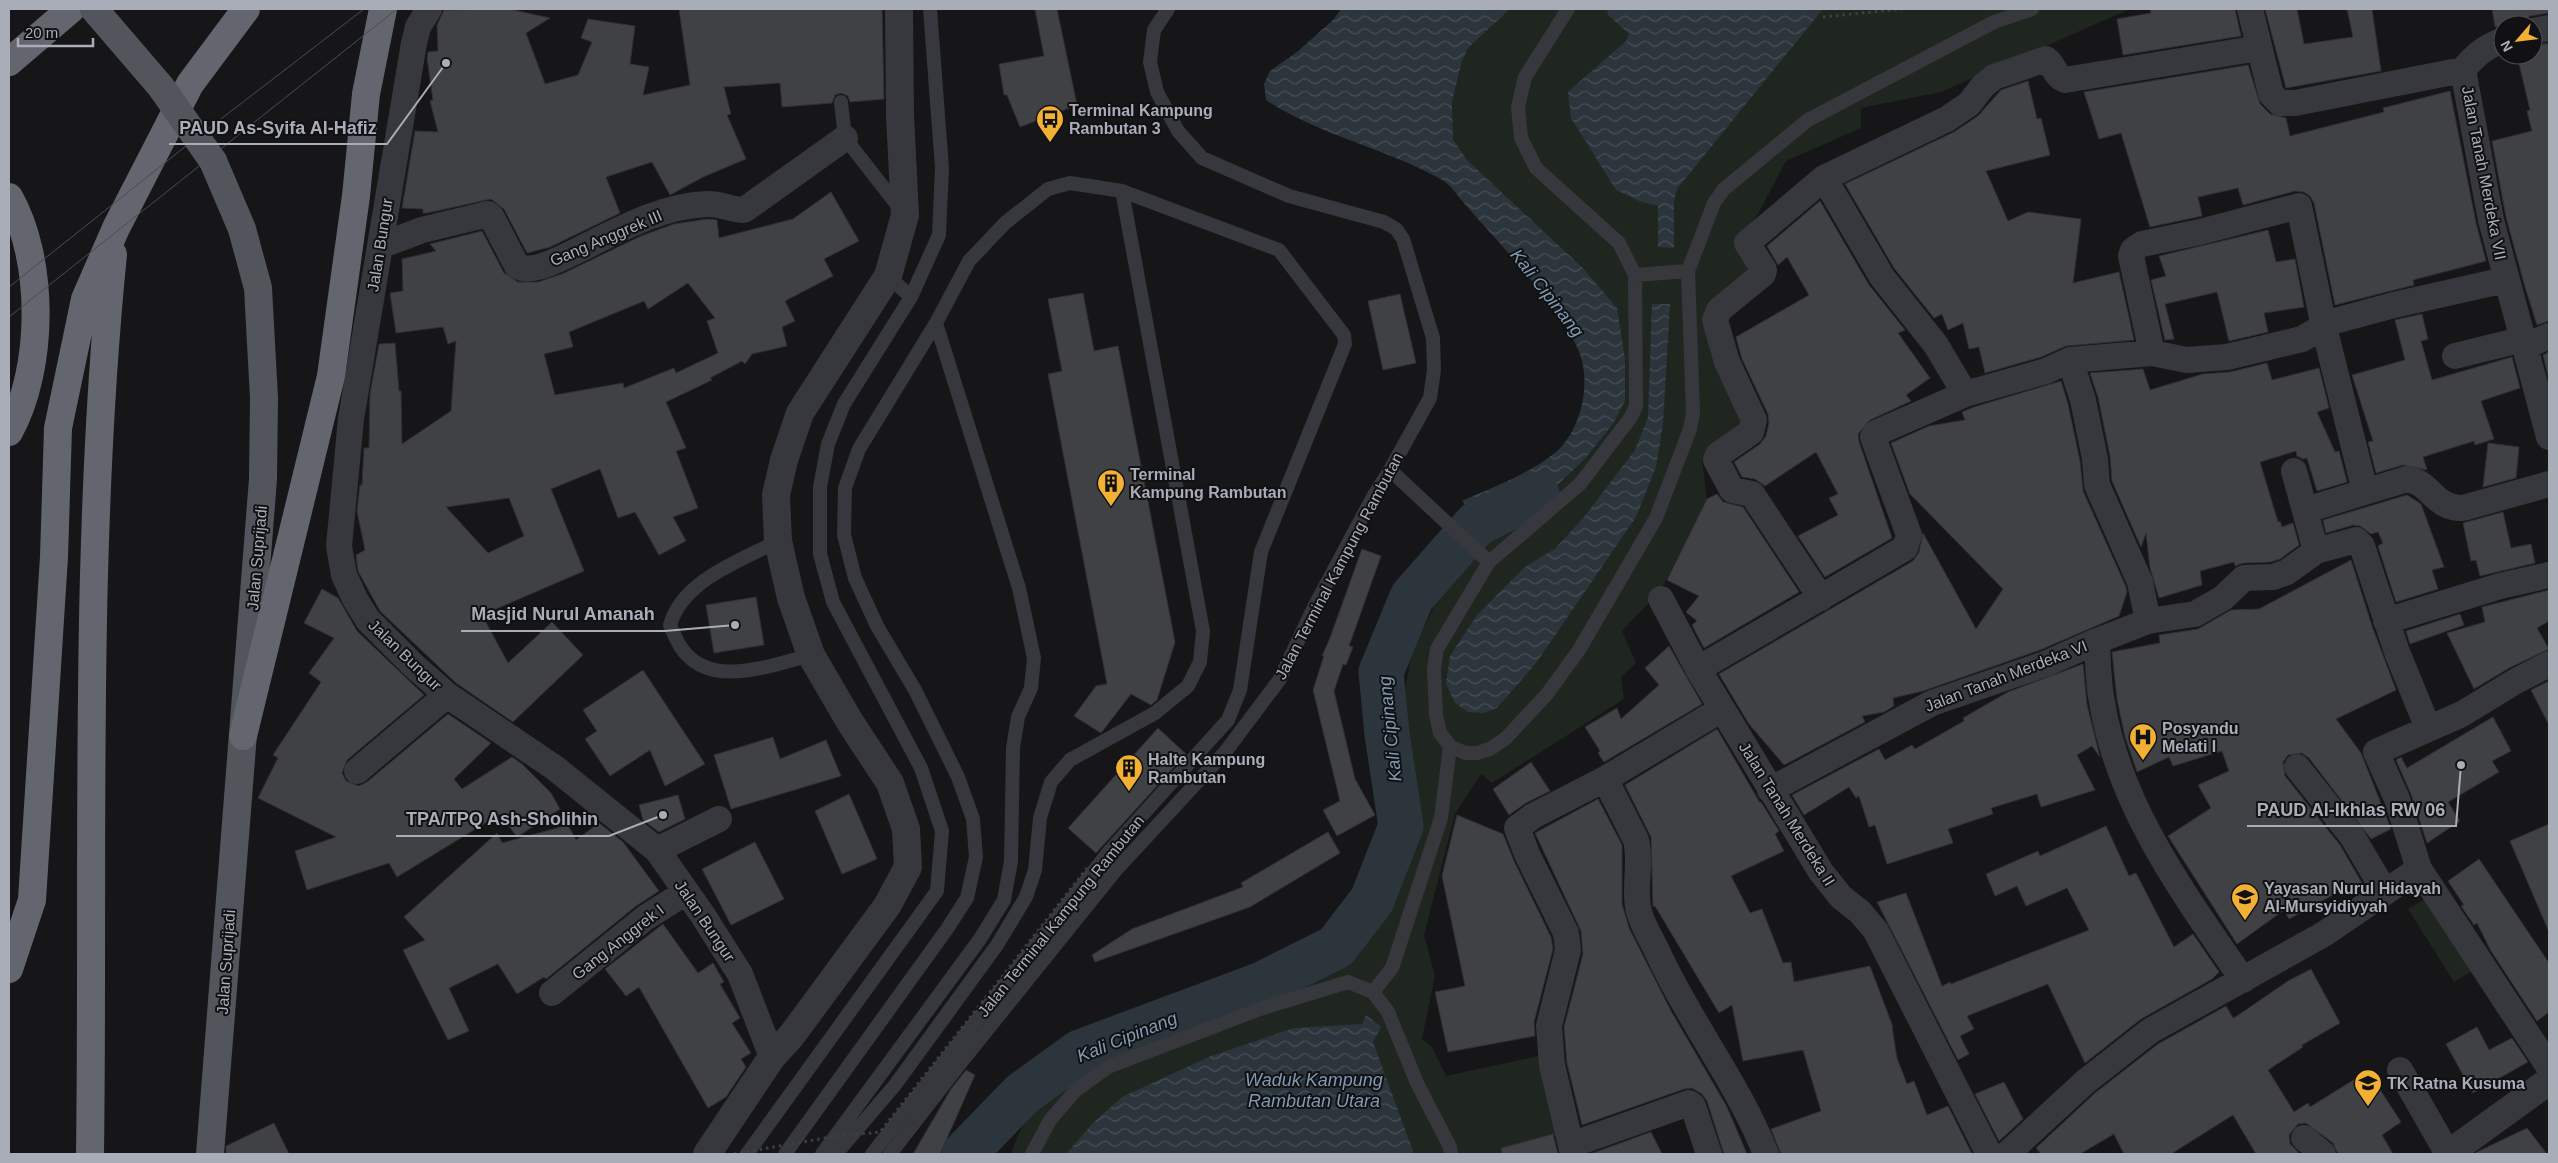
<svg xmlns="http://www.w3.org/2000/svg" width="2558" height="1163" font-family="Arial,sans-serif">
  <defs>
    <pattern id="water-waves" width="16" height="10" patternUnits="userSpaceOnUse" patternTransform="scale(1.25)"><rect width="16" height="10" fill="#2c353c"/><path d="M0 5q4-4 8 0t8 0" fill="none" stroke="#485056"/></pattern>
  </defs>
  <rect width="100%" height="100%" fill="#161618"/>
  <path fill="#1e261f" d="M1510 9H2130L1941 92 1861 108V128L1786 161 1744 240 1759 270 1704 320 1748 421 1702 460 1707 500 1661 590 1622 631 1636 663 1621 677 1624 699 1492 783 1481 774 1455 814 1424 935 1435 976 1422 1039 1432 1047 1446 1076 1539 1056 1560 1134 1505 1152V1154H1011C1015 1144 1019 1131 1025 1122 1047 1093 1080 1068 1111 1049L1293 986 1338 962 1367 936 1393 889 1414 829 1412 775 1403 702 1411 657 1435 604 1490 531 1519 515 1551 491 1585 459 1613 424 1617 308 1584 269 1467 160 1453 139 1452 102 1462 61 1468 48Z
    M2430 896 2475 969 2454 982 2408 909Z"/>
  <path fill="url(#water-waves)" d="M1341 9H1510L1468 48 1462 61 1452 102 1453 139 1467 160 1584 269 1617 308 1625 359V401L1613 424 1585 459 1551 491 1519 515 1490 531 1462 501C1494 487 1529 474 1556 452 1581 430 1591 385 1580 354 1573 331 1530 278 1513 258 1496 239 1479 220 1463 202 1457 195 1450 184 1442 180 1386 148 1320 136 1266 100L1264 84 1270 71 1297 52 1333 20Z
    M1607 9H1823L1677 189 1674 201V248L1658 247V206L1639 201 1616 190 1571 118 1568 92 1626 41 1629 34 1608 15Z
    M1652 304H1670L1663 424 1656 467 1636 517 1536 663 1497 708 1484 713 1468 712 1455 703 1446 684 1450 656 1477 615 1525 567 1556 548 1584 517 1635 450 1648 417Z
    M1366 1015 1381 1027 1373 1042 1414 1154H1066L1093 1123 1122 1097 1211 1056 1294 1028 1362 1024Z"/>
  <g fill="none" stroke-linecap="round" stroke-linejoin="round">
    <path stroke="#2c353c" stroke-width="45" d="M964 1154 1022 1094 1080 1052 1262 984 1336 947 1372 900 1401 826 1387 734 1381 672 1412 597 1476 524 1537 494"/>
  </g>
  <path fill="#404145" stroke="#303034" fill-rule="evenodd" d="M509 9 550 18 526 33 545 84 578 75 592 42 581 38 588 19 635 26 630 64 649 67 643 95 690 85 679 9H882L884 99 850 102 848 96 841 93 835 95 832 103 782 107 780 83 724 87 731 114 727 115 746 159 703 177 670 195 652 162 606 177 620 213 550 247 527 253 504 209 491 199 427 213H423V209L402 208 415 131 438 132 430 101 433 100 427 58 428 52 438 51 437 25 444 10Z
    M1035 9H1057L1077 105 1020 127 1007 95H1004L999 64 1044 56Z
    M2150 9H2235L2241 36 2123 55 2117 19 2151 13Z
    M2265 9H2297L2304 44 2353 37 2347 9H2372L2381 71 2286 88Z
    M2492 9H2549V13L2530 16 2519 25 2495 27Z
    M2549 43V321L2537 325 2525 287 2506 217 2492 141 2532 131 2527 111 2530 110 2517 55H2533V46Z
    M2248 65 2260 104 2270 114 2286 118 2290 136 2384 112 2383 108 2450 91 2476 223 2486 261 2413 280 2414 285 2335 305 2314 203 2310 196 2304 192 2295 191 2243 205 2238 188 2198 197 2202 216 2150 227 2121 133 2099 139 2084 92Z
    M2028 81 2037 119 2041 118 2050 155 1986 171 2008 221 2028 212 2081 219 2073 283 2119 272 2134 340 2066 346 2041 357 1985 373 1979 347 1969 349 1963 323 1948 330 1942 314 1934 318 1894 268 1845 184 1954 132 1978 116 2001 90Z
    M831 192 859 241 824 259 833 276 785 301 795 321 782 327 787 346 752 354 745 364 742 361 710 378 712 380 666 402 686 448 676 451 698 508 673 517 686 541 659 555 635 512 618 518 600 469 551 489 584 571 482 615 508 663 552 622 583 655 513 722 456 683 380 611 358 571 356 555 365 550 357 511 360 485H362L364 448H369L370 394 379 344 395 343 399 391H401L402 444 451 411 456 341 448 344 443 327 396 333 390 293 403 291 402 259 436 251 430 244 482 231 504 273 518 282H538L562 274 641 236 674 224 708 219 717 220 719 238 793 219ZM688 283 715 318 707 321 718 353 676 373 674 368 624 388 623 383 555 395 544 354 573 347 569 332 644 301 648 309ZM509 498 524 536 488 553 446 507Z
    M1820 201 1869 285 1905 330 1898 333 1930 378 1906 395 1911 401 1870 420 1858 434 1859 442 1892 538 1825 577 1798 536 1838 515 1829 498 1838 494 1816 452 1765 486 1755 479 1742 477 1734 462 1760 444 1766 436 1769 423 1768 414 1742 359 1736 337 1809 295 1787 257 1778 265 1767 246Z
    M2268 230 2276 262 2295 259 2304 307 2264 313 2268 332 2229 341 2217 292 2165 304 2174 339 2165 340 2151 280 2166 276 2159 256Z
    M1083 293 1094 351 1118 346 1175 642 1157 700 1151 705 1131 694 1101 733 1074 716 1096 686 1107 684 1048 374 1062 371 1048 299Z
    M1400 294 1416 363 1383 370 1368 301Z
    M2422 314 2428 339 2421 341 2432 380 2512 357 2520 388 2481 401 2494 439 2475 445 2474 441 2423 457 2427 470 2403 465 2376 473 2368 442 2373 441 2352 375 2405 360 2395 320Z
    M2549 352V380L2543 355Z
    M2267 363 2272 380 2319 368 2329 408 2317 412 2335 452 2339 451 2347 482 2317 491 2307 458 2303 459 2297 456 2296 451 2260 462 2278 522 2280 521 2282 527 2293 523 2299 545 2280 559 2270 562 2243 563 2235 566 2234 562 2200 571 2202 585 2159 598 2150 568 2146 533 2141 547 2112 481 2110 456 2098 397 2090 373 2143 369 2150 390 2203 374 2230 372Z
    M2061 381 2068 404 2080 461 2083 491 2126 587 2127 592 2119 616 2040 650 1923 691 1893 698 1894 706 1884 712 1862 716 1865 722 1784 765 1749 724 1719 674 1913 561 1919 552 1923 533 1976 629 2003 589 1910 494 1891 443 1929 426 1965 420 1962 412 1974 407Z
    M2488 443 2519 447 2516 478 2483 487Z
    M1717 494 1723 502 1743 507 1799 592 1704 648 1692 625 1697 621 1686 612 1699 596 1667 580 1707 499Z
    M2407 495 2421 504 2444 567 2432 570 2438 589 2396 602 2378 546 2383 543 2378 532 2371 534 2360 526 2353 525 2326 533 2323 520Z
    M2503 512 2511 548 2531 544 2535 563 2480 576 2476 560 2471 561 2463 523Z
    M1362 549 1381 556 1349 646 1353 647 1346 665 1343 664 1334 691 1355 779 1375 815 1337 836 1323 810 1340 801 1313 690 1324 656H1322L1330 638Z
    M2351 560 2372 626 2396 690 2336 719 2361 753 2391 829 2371 839 2309 758 2302 753 2288 755 2283 762 2285 776 2340 845 2362 883 2355 887 2353 884 2289 919 2284 910 2237 944 2168 836 2211 808 2198 785 2229 771 2222 751 2173 766 2169 757 2137 772 2125 737 2117 699 2112 652 2160 643 2159 635 2198 629 2231 610 2259 609Z
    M322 589 338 598 357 631 424 695 347 760 342 773 346 781 359 786 367 782 448 714 491 743 454 779 462 789 512 757 522 764 551 793 560 809 517 837 500 814 397 877 389 863 307 890 295 851 336 837 258 798 278 758 273 755 321 682 309 673 334 638 304 623Z
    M2549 590V621L2537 628 2549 649 2509 668 2474 689 2447 633 2485 622 2482 607Z
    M756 597 764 645 714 653 706 605Z
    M2460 614 2464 625 2410 644 2406 631Z
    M1669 646 1702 704 1604 762 1598 753 1600 751 1585 727 1617 708 1621 719 1659 685 1645 668Z
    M2083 664 2087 705 2100 757 2092 746 2077 755 2095 790 2041 807 2037 794 1991 808 1993 814 1948 829 1953 843 1887 864 1875 825 1869 827 1859 796 1856 798 1849 787 1804 815 1792 795 1879 749 1885 760 1912 745 1915 749 1964 721 1963 718 2008 692Z
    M643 670 705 764 665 786 650 750 610 776 585 739 597 731 583 710Z
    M2549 681V725L2531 690Z
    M2493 717 2511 751 2492 761 2499 772 2448 802 2460 821 2427 843 2411 794 2396 760 2401 757 2407 768Z
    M1158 728 1186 754 1096 853 1068 828Z
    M1717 729 1760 803 1761 802 1779 831 1775 834 1784 851 1731 876 1750 913 1762 909 1783 963 1791 962 1794 982 1870 966 1893 1027H1892L1897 1058 1907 1084 1914 1081 1927 1115 1948 1106 1972 1154H1781L1771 1129 1821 1111 1803 1050 1743 1061 1732 1005 1719 1013 1655 906 1653 907 1651 837 1625 785Z
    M773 737 780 759 826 740 841 776 731 809 714 755Z
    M1531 762 1550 791 1526 803 1509 815 1493 789Z
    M849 794 877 859 842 874 815 811Z
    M678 795 685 819 659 832 643 820 639 805Z
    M1598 799 1622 845V904L1629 928 1671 1011 1727 1107 1747 1154H1724L1707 1101 1702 1094 1692 1088 1684 1089 1582 1125 1567 1063 1564 1027 1583 954 1581 931 1535 833Z
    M1457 815 1503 834 1514 861 1551 937 1553 949 1534 1022 1535 1036 1448 1052 1435 992 1465 986 1442 876Z
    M599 823 623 842 659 891 636 906 546 979 544 977 517 994 498 964 449 988 469 1031 448 1040 403 950 425 940 404 917 497 833 502 843 568 825 576 840Z
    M2549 824V932L2510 841Z
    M2106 826 2129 876 2136 873 2174 947 2193 934 2219 972 2212 979 2141 1019 2085 1063 2048 984 1967 1016 1974 1029 1960 1036 1969 1054 1958 1060 1877 902 1906 893 1942 986 1950 982 1951 984 2089 930 2067 888 2026 906 2017 886 1995 896 1986 874 2038 851 2040 856Z
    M1328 832 1340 853 1250 907 1095 962 1092 955 1132 929 1243 887 1241 883Z
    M755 842 784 899 731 925 702 869Z
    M2479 859 2549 963V1012L2537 1021 2491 951 2477 923 2474 925 2461 906 2464 905 2448 881Z
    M663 924 698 973 713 963 724 982 720 984 740 1018 732 1023 751 1053 741 1059 746 1067 726 1097 708 1108 639 987 626 996 605 969Z
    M2311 969 2340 1023 2302 1045 2303 1047 2268 1070 2294 1112 2308 1103 2310 1107 2368 1071 2401 1122 2382 1135 2393 1154H2338L2333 1143 2306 1123 2298 1124 2289 1135 2290 1144 2300 1154H2256L2233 1115 2171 1154H2124L2114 1134 2080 1154H2041L2036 1148 2095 1093 2158 1044 2226 1006 2233 1018 2237 1016 2288 981Z
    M2477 1027 2489 1050 2512 1038 2528 1062 2473 1093 2446 1044Z
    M966 1070 975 1075 940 1154H913L951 1089Z
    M2004 1082 2023 1119 1999 1141 1975 1094Z
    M274 1123 289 1154H226V1146Z
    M2527 1128 2547 1154H2474L2477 1152Z
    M1651 1132 1662 1154H1590Z
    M1553 1134 1558 1154H1502L1501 1148Z"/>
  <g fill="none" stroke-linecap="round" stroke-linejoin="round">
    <path stroke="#3d3f44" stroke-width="3" stroke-dasharray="2.5 4" stroke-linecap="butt" d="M1823 17 1902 9
      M1906 267 1970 241"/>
    <path stroke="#37383d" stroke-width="14" d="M1568 9 1525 77 1518 107 1521 138 1536 168 1619 243 1635 275 1636 406 1631 417 1580 484 1489 562 1437 649 1434 669 1436 715 1440 733 1450 746 1465 753H1477L1490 749 1506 738 1547 694 1579 650 1656 518 1690 429 1693 413 1688 271
      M841 102 845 138 901 210
      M1635 275 1688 271 1714 203 1724 189 1808 120 1994 22 2032 9
      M888 276 911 297
      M1390 470 1489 562
      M778 541C740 561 683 580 670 625 673 632 676 639 680 646 708 691 771 665 811 655
      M1373 992 1392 968 1441 818 1450 746
      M747 1154 937 891 942 831 921 768 833 602 820 554V487L828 444 844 404 911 297 939 235 942 168 930 9
      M785 1154 947 929 967 898 976 857 973 819 958 777 915 690 877 626 855 578 844 535 845 488 859 449 936 323 969 261 1005 223 1048 189 1070 183 1122 191 1279 250 1344 335 1345 344 1261 552 1240 690 1228 720 1107 854 872 1154
      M822 1154 980 939 1004 900 1011 861 1013 748 1018 717 1031 688 1034 658 1019 588 936 323
      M836 1154 895 1085 997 945 1026 897 1035 870 1040 818 1051 782 1070 760 1155 713 1188 686 1200 662 1203 631 1122 191
      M890 1154 963 1060 1115 871 1226 751 1280 679 1314 607 1374 495 1390 470 1430 398 1434 370 1433 338 1403 239 1396 229 1384 222 1289 196 1202 158 1178 131 1157 92 1150 62 1154 30 1168 9
      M1032 1154 1050 1120 1076 1090 1108 1067 1260 1009 1348 982 1373 992 1388 1012 1417 1083 1450 1147 1451 1154"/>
    <path stroke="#37383d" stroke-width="26" d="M429 9 418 27 414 43 351 419 339 546 344 575 355 599 368 620 413 665 447 695 555 768 657 850 702 914 740 974 772 1057
      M2250 9 2271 94 2280 103H2295L2463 70
      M2533 31 2549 28
      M2463 70 2491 220 2549 437
      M2463 70C2475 55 2485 47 2503 40
      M1824 178 1882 277 1936 345 1965 394
      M380 246 422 230 488 214 491 216 517 266C531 274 555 261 568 255 612 234 657 206 707 204 719 203 732 210 744 210L845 138
      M2526 346 2549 336
      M2152 353 2131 256 2133 250 2142 244 2200 232 2299 206 2324 327 2365 491
      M2455 356 2524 339
      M2070 360 2083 400 2095 459 2097 485 2140 582 2148 621 2097 641
      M2294 471 2316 551 2356 540 2362 546 2397 652 2428 728
      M2306 510 2407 479C2431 482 2434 509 2463 508L2549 484
      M1821 598 1752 494 1732 490 1716 460 1718 455 1751 432 1754 420 1727 362 1715 320 1719 310 1763 274 1764 270 1747 243 1824 178 1947 119 1969 104 1983 86 1994 77 2046 59C2055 65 2054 76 2065 80L2259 48
      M1661 599 1698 669 1821 872 1841 897 1860 912 1876 931 1989 1154
      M2148 621 2195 614 2223 598 2244 578 2273 577 2287 572 2316 551
      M2386 621 2500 586 2549 575
      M1698 669 1905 548 1909 535 1873 437 1876 433 1965 394 2046 371 2070 360 2152 353 2187 360 2227 357 2302 339 2331 322 2394 305 2505 280
      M2297 767 2352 836 2385 892
      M357 771 447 695
      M1605 779 1636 840C1642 864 1633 888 1639 912 1643 926 1652 940 1658 953 1690 1023 1738 1083 1766 1154
      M1770 790 1932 703 2045 664 2097 641C2098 661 2098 682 2102 702 2119 807 2184 894 2243 980
      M657 850 719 819
      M2419 869 2397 799 2376 752 2462 714 2516 681 2549 664
      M552 993 645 918 686 892
      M2400 1070 2448 1154
      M2304 1138 2323 1154
      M1571 1145 1689 1103 1693 1106 1709 1154
      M1573 1154 1552 1065 1549 1026 1568 950 1566 933 1527 854 1517 828 1533 816 1605 779 1722 709
      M2007 1154 2085 1082 2150 1031 2324 934 2419 869 2549 1067"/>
    <path stroke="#37383d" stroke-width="28" d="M707 1154 772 1057 792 1035 887 906 908 867 906 829 890 783 850 722 811 655 791 598 778 541 776 495 784 460 800 413 888 276 905 215 900 115 899 9
      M2448 1154 2549 1081"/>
    <path stroke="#53555c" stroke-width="28" d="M210 1154 263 479 264 398 258 288 242 229 213 161"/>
    <path stroke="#63666e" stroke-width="28" d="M9 62 71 9
      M9 197C45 260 44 369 9 432
      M243 736 331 376 356 196 366 94 383 9
      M9 969 32 900 54 557 58 428 85 299 116 228 190 84 246 9
      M90 1154C94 854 83 553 113 254"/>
    <path stroke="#4a4c52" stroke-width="1" d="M9 287 191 142 364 9
      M9 317 397 9"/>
    <path stroke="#3d3f44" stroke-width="3" stroke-dasharray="2.5 4" stroke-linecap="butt" d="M734 1154 831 1137 880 1132 1087 868"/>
    <path stroke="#53555c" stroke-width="28" d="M94 9 161 87 213 161"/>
  </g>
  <defs>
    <g id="bus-pin" transform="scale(1.4375)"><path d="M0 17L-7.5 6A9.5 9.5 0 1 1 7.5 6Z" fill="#f2b134" stroke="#111113"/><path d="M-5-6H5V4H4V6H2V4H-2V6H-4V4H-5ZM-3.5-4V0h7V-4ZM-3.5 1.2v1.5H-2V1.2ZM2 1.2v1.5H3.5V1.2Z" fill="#111"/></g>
    <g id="building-pin" transform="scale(1.4375)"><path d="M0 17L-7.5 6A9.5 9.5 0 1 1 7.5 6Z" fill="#f2b134" stroke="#111113"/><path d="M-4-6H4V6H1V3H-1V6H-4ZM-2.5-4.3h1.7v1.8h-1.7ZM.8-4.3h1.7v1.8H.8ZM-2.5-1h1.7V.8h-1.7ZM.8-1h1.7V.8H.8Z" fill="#111"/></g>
    <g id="hospital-pin" transform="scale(1.4375)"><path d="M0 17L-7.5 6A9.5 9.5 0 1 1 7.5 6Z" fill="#f2b134" stroke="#111113"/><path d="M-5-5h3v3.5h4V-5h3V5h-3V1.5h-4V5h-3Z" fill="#111"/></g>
    <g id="school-pin" transform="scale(1.4375)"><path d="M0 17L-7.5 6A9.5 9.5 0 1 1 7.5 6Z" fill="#f2b134" stroke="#111113"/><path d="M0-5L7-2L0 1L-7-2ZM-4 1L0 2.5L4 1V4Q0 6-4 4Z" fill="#111"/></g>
  </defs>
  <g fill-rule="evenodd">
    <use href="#bus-pin" x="1050" y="119"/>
    <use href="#building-pin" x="1111" y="483"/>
    <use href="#hospital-pin" x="2143" y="737"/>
    <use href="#building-pin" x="1129" y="768"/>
    <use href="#school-pin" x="2245" y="897"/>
    <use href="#school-pin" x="2368" y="1083"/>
  </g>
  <g text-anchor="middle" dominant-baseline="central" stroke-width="4" stroke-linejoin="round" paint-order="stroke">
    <g font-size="16" font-weight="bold" fill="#a8adb8" stroke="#111113" text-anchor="start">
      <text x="1069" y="110">Terminal Kampung<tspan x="1069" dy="18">Rambutan 3</tspan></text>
      <text x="1130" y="474">Terminal<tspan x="1130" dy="18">Kampung Rambutan</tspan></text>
      <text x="2162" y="728">Posyandu<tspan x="2162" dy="18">Melati I</tspan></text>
      <text x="1148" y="759">Halte Kampung<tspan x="1148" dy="18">Rambutan</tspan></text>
      <text x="2264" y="888">Yayasan Nurul Hidayah<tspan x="2264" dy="18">Al-Mursyidiyyah</tspan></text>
      <text x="2387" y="1083">TK Ratna Kusuma</text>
    </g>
    <g font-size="16" fill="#a8adb8" stroke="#111113">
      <text transform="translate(2484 173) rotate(79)">Jalan Tanah Merdeka VII</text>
      <text transform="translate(606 238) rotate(-23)">Gang Anggrek III</text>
      <text transform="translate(380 245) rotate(-81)">Jalan Bungur</text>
      <text transform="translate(257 558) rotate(-85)">Jalan Suprijadi</text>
      <text transform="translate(1339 566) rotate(-62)">Jalan Terminal Kampung Rambutan</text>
      <text transform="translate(405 655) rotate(44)">Jalan Bungur</text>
      <text transform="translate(2006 676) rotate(-21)">Jalan Tanah Merdeka VI</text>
      <text transform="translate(1787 814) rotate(58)">Jalan Tanah Merdeka II</text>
      <text transform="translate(1061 916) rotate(-51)">Jalan Terminal Kampung Rambutan</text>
      <text transform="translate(705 921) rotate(56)">Jalan Bungur</text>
      <text transform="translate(618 942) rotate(-38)">Gang Anggrek I</text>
      <text transform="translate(226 962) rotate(-86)">Jalan Suprijadi</text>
    </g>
    <g font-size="18" font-style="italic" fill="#7f9bb3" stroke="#111113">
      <text transform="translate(1547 293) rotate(52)">Kali Cipinang</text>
      <text transform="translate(1390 729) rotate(-96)">Kali Cipinang</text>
      <text transform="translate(1127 1037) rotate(-22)">Kali Cipinang</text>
      <text x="1314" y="1080">Waduk Kampung<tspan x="1314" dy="21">Rambutan Utara</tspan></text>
    </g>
  </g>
  <path fill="none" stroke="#a8adb8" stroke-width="2" d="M446 63L387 144H169M735 625L665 631H461M2461 765L2456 826H2247M663 815L609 836H396"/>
  <g fill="#a8adb8" stroke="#111113" stroke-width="2">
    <circle cx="446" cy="63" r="5"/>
    <circle cx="735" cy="625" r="5"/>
    <circle cx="2461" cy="765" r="5"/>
    <circle cx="663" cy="815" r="5"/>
  </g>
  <g font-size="18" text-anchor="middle" font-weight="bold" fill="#a8adb8" stroke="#111113" stroke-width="4" stroke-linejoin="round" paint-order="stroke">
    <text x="278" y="134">PAUD As-Syifa Al-Hafiz</text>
    <text x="563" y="620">Masjid Nurul Amanah</text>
    <text x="2351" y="816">PAUD Al-Ikhlas RW 06</text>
    <text x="502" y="825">TPA/TPQ Ash-Sholihin</text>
  </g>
  <rect width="2558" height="1163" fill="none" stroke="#a8adb8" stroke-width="20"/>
  <g transform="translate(2518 40) rotate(242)"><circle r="24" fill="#111113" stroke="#4d4f55"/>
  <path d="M0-4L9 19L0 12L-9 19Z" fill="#f2b134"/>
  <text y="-8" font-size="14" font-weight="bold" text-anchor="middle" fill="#a8adb8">N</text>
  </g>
  <path d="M18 38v8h75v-8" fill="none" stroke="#a8adb8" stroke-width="2.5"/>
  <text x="25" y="38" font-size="15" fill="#a8adb8" stroke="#111113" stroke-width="4" paint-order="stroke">20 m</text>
</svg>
